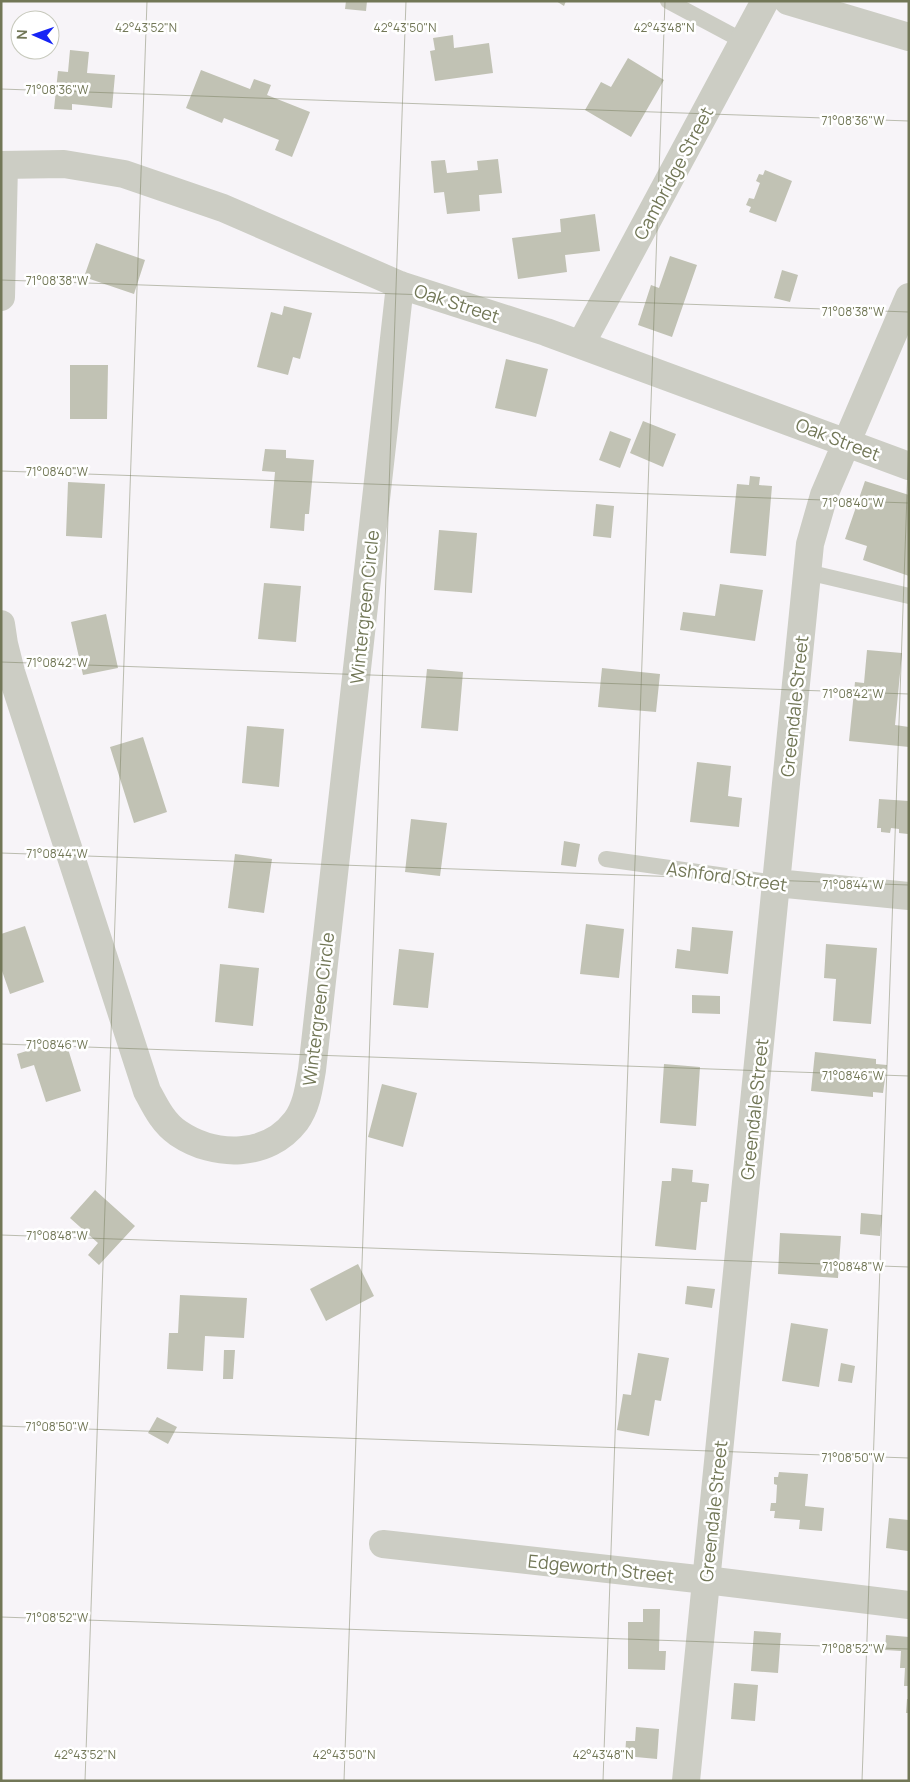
<svg xmlns="http://www.w3.org/2000/svg" width="910" height="1782" font-family="Manrope,sans-serif">
  <rect width="100%" height="100%" fill="#f7f4f8"/>
  <path fill="#c1c2b4" d="M346 1H367L366 11 345 9Z
    M556 1H566L564 6Z
    M453 35 454 48 489 43 493 73 435 81 430 51 435 50 433 38Z
    M70 50 89 52 87 73 115 75 112 108 72 104V110L54 109 58 71 68 72Z
    M628 58 664 80 631 137 585 110 601 82 611 87Z
    M201 70 250 89 254 79 271 85 267 95 310 112 292 157 275 150 279 140 224 118 222 123 186 108Z
    M498 159 502 193 479 195 480 211 447 214 444 192 434 193 431 161 445 160 447 173 478 170 477 161Z
    M765 170 792 181 776 222 749 212 751 207 746 205 749 198 754 199 760 183 756 181 759 174 763 175Z
    M595 214 600 251 565 255 567 272 518 279 512 238 561 232 560 219Z
    M96 243 145 260 134 294 84 277Z
    M670 256 697 265 672 337 638 325 651 285 659 288Z
    M782 270 798 275 790 302 774 298Z
    M284 306 312 313 300 359 293 357 288 375 257 367 271 312 282 315Z
    M506 359 548 369 536 417 495 408Z
    M70 365H108L107 419H70Z
    M643 421 676 434 663 467 630 453Z
    M610 431 631 439 620 468 599 460Z
    M265 449 286 450V458L314 460 309 514H305L304 531 270 528 275 472 262 471Z
    M750 476 760 477 759 485 772 486 766 556 730 553 737 484 749 485Z
    M865 481 909 495V576L863 560 867 546 845 539Z
    M68 482 105 484 102 538 66 536Z
    M596 504 614 506 611 538 593 536Z
    M439 530 477 533 472 593 434 590Z
    M264 583 301 586 296 642 258 639Z
    M720 584 763 590 755 641 680 630 683 612 715 616Z
    M106 614 118 668 83 675 71 622Z
    M867 650 902 653 895 725 909 727V747L849 741 855 682 864 683Z
    M602 668 660 674 656 712 598 707Z
    M427 669 463 672 458 731 421 728Z
    M247 726 284 729 279 787 242 783Z
    M143 737 167 812 134 823 110 747Z
    M697 762 731 766 728 796 742 798 739 827 690 822Z
    M879 799 909 801 908 834 899 833V829L891 828 890 833 881 832V828H877Z
    M411 819 447 823 440 876 405 872Z
    M564 841 580 844 576 867 561 865Z
    M235 854 272 859 264 913 228 908Z
    M586 924 624 929 619 978 580 974Z
    M25 926 44 982 10 994 1 968V934Z
    M692 927 733 931 728 974 675 968 677 949 690 951Z
    M826 944 877 948 871 1024 833 1021 836 979 824 978Z
    M399 949 434 953 428 1008 393 1005Z
    M220 964 259 968 253 1026 215 1022Z
    M692 995 720 996V1014L692 1013Z
    M65 1039 81 1091 46 1102 34 1065 21 1069 17 1054Z
    M815 1052 876 1059V1064L887 1065 883 1093 873 1092V1097L811 1091Z
    M664 1064 700 1067 696 1126 660 1123Z
    M382 1084 417 1093 403 1147 368 1137Z
    M672 1168 693 1170 692 1182 709 1184 707 1202H701L696 1250 655 1246 662 1181H671Z
    M95 1190 135 1226 99 1265 88 1255 98 1243 70 1218Z
    M861 1213 882 1215 880 1236 860 1234Z
    M780 1233 841 1236 838 1278 778 1274Z
    M358 1264 374 1296 326 1321 310 1289Z
    M687 1286 715 1289 712 1308 685 1304Z
    M180 1295 247 1298 244 1338 205 1336 203 1371 167 1369 169 1333H178Z
    M791 1323 828 1329 819 1387 782 1381Z
    M224 1350H235L233 1379H223Z
    M638 1353 669 1358 661 1401 655 1400 649 1436 617 1430 623 1394 631 1395Z
    M841 1363 855 1366 852 1383 838 1381Z
    M157 1417 177 1427 168 1444 148 1433Z
    M779 1472 808 1474 805 1506 824 1508 822 1531 799 1529 800 1520 774 1518 775 1511H770L771 1503H776L777 1485 774 1484V1477H778Z
    M889 1518 909 1520 908 1551 886 1548Z
    M643 1609H660L659 1651H666L665 1670 628 1669V1622H643Z
    M754 1631 781 1633 778 1673 751 1671Z
    M886 1635 909 1637V1686H904L905 1668H900L901 1651 885 1650Z
    M734 1683 758 1685 755 1721 731 1719Z
    M907 1699H909V1713H906Z
    M636 1727 659 1729 657 1759 625 1756 626 1741H635Z"/>
  <g fill="none" stroke-linecap="round" stroke-linejoin="round">
    <path stroke="#cccdc4" stroke-width="16" d="M668 1 743 41
      M807 572 909 596
      M606 859 776 883"/>
    <path stroke="#cccdc4" stroke-width="28" d="M788 1 909 37
      M1 165 64 164 124 174 223 208 400 285 546 332 909 466
      M1 297 4 165
      M581 344 765 1
      M1 624 4 644 11 672 147 1091C155 1106 163 1123 178 1133 215 1158 268 1158 296 1121 307 1106 309 1087 312 1070L400 285
      M776 883 909 896
      M383 1544 706 1580 909 1605
      M686 1781 810 544 824 495 909 297"/>
  </g>
  <path fill="none" stroke="#727757" stroke-width="1" stroke-opacity="0.45" d="M1 89 909 121M1 280 909 312M1 471 909 503M1 662 909 694M1 853 909 885M1 1044 909 1076M1 1235 909 1267M1 1426 909 1458M1 1617 909 1649M85 1781 147 1M344 1781 406 1M603 1781 665 1M862 1781 909 437"/>
  <g text-anchor="middle" dominant-baseline="central" stroke-width="5" stroke-linejoin="round" paint-order="stroke">
    <g font-size="18" fill="#727757" stroke="#fff">
      <text transform="translate(673 173) rotate(-62)">Cambridge Street</text>
      <text transform="translate(457 303) rotate(18)">Oak Street</text>
      <text transform="translate(838 439) rotate(21)">Oak Street</text>
      <text transform="translate(364 607) rotate(-84)">Wintergreen Circle</text>
      <text transform="translate(794 706) rotate(-84)">Greendale Street</text>
      <text transform="translate(727 876) rotate(8)">Ashford Street</text>
      <text transform="translate(318 1009) rotate(-83)">Wintergreen Circle</text>
      <text transform="translate(754 1109) rotate(-84)">Greendale Street</text>
      <text transform="translate(713 1511) rotate(-84)">Greendale Street</text>
      <text transform="translate(601 1568) rotate(6)">Edgeworth Street</text>
    </g>
  </g>
  <g font-size="12" text-anchor="middle" fill="#727757" stroke="#fff" stroke-width="5" stroke-linejoin="round" paint-order="stroke">
    <text x="146" y="32">42°43'52"N</text>
    <text x="405" y="32">42°43'50"N</text>
    <text x="664" y="32">42°43'48"N</text>
    <text x="57" y="94">71°08'36"W</text>
    <text x="853" y="125">71°08'36"W</text>
    <text x="57" y="285">71°08'38"W</text>
    <text x="853" y="316">71°08'38"W</text>
    <text x="57" y="476">71°08'40"W</text>
    <text x="853" y="507">71°08'40"W</text>
    <text x="57" y="667">71°08'42"W</text>
    <text x="853" y="698">71°08'42"W</text>
    <text x="57" y="858">71°08'44"W</text>
    <text x="853" y="889">71°08'44"W</text>
    <text x="57" y="1049">71°08'46"W</text>
    <text x="853" y="1080">71°08'46"W</text>
    <text x="57" y="1240">71°08'48"W</text>
    <text x="853" y="1271">71°08'48"W</text>
    <text x="57" y="1431">71°08'50"W</text>
    <text x="853" y="1462">71°08'50"W</text>
    <text x="57" y="1622">71°08'52"W</text>
    <text x="853" y="1653">71°08'52"W</text>
    <text x="85" y="1759">42°43'52"N</text>
    <text x="344" y="1759">42°43'50"N</text>
    <text x="603" y="1759">42°43'48"N</text>
  </g>
  <rect width="910" height="1782" fill="none" stroke="#727757" stroke-width="5"/>
  <g transform="translate(35 35) rotate(272)"><circle r="24" fill="#ffffff" stroke="#c7c9bc"/>
  <path d="M0-4L9 19L0 12L-9 19Z" fill="#1724f5"/>
  <text y="-8" font-size="14" font-weight="bold" text-anchor="middle" fill="#727757">N</text>
  </g>
</svg>
